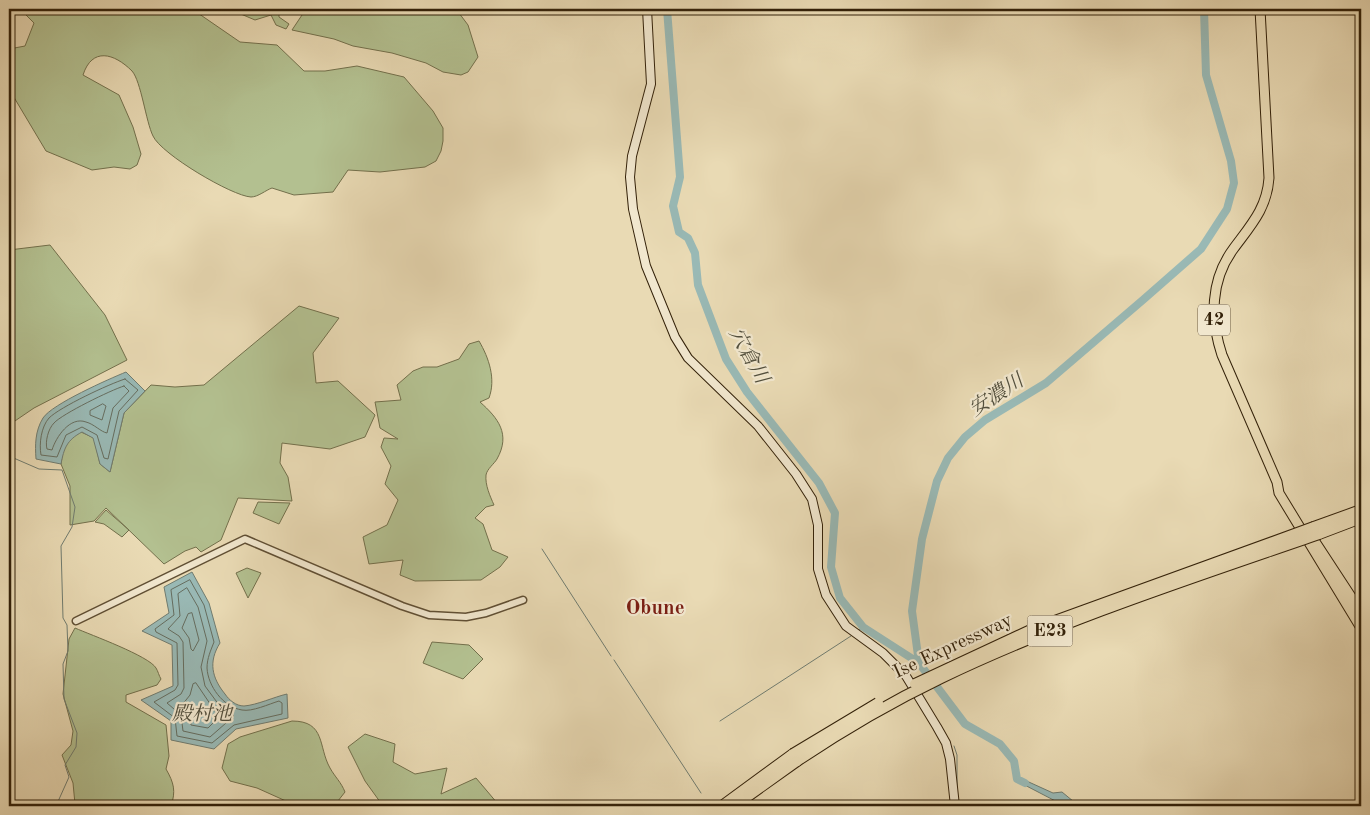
<svg xmlns="http://www.w3.org/2000/svg" width="1370" height="815" font-family="'Old Standard TT','Noto Serif JP',serif">
  <rect width="100%" height="100%" fill="#e9dab4"/>
  <filter id="stains"><feTurbulence type="fractalNoise" baseFrequency=".004" numOctaves="4"/><feColorMatrix values="0 0 0 0 .2 0 0 0 0 .09 0 0 0 0 .02 0 0 0 .5 -.17"/></filter>
  <radialGradient id="worn" r=".72"><stop offset=".6" stop-color="#630" stop-opacity="0"/><stop offset="1" stop-color="#630" stop-opacity=".3"/></radialGradient>
  <path fill="#b3c090" stroke="#73704c" d="M20 9H192L240 42 277 45 304 71H325L357 66 404 77 433 111 443 128V141L441 151 436 161 425 167 380 172 348 170 333 192 294 195 272 188C266 190 258 197 251 197 232 196 161 154 153 136 146 122 141 81 132 71 114 53 92 47 83 75L119 95 133 127 141 154 137 165 130 169 114 167 92 170 46 151 9 89V49L25 46 34 23Z
    M229 9H279V17L289 24 286 29 276 25 271 15 255 20Z
    M306 9H456L468 25 478 57 468 72 461 75 443 72 426 63 392 53 353 46 334 39 292 30Z
    M9 140C16 151 15 162 12 175H9Z
    M50 245 105 315 127 360 34 408 9 425V250Z
    M299 306 339 318 313 353 316 383 338 381 375 415 365 437 330 449 282 443 280 463 288 477 292 501 238 498 221 540 201 552 196 547 185 551 164 564 106 508 94 521 70 525V486L61 464 63 450 70 438 81 432 94 438 100 464 110 472 124 413 151 385 175 387 204 385Z
    M479 341C489 358 496 379 489 398L480 402C498 418 511 434 497 459 494 464 487 469 486 475 485 485 490 496 494 505L486 507 475 518 483 524 492 550 508 557 500 567 481 580 415 581 400 575 403 560 369 564 363 537 387 525 398 500 385 484 391 466 381 447 384 438 398 439 380 428 375 402 401 400 397 385 413 371 423 367H437L459 359 469 344Z
    M258 502 290 503 279 524 253 513Z
    M106 510 129 530 122 537 104 524 95 522Z
    M247 568 261 573 248 598 236 573Z
    M75 628C91 635 149 656 156 668 158 671 159 676 161 679L157 685 126 695V702L166 725 169 756 166 769C174 783 176 791 171 806H77L75 804 73 783 62 755 71 745 73 731 63 694 69 639Z
    M432 642 469 645 483 659 463 679 423 663Z
    M292 721C326 721 318 747 330 768 335 777 341 782 345 792L334 806H297L257 788 230 781 222 768 228 744 240 737Z
    M365 734 395 744 393 762 415 774 447 768 441 794 476 778 498 804 495 806H383L365 781 348 747Z"/>
  <path fill="#99b9b5" stroke="#707c70" d="M126 372 145 391 124 413 110 472 100 464 93 438 82 432C67 440 64 448 61 464L36 459C35 445 35 431 43 418 52 404 109 379 126 372Z
    M192 572 209 603 220 643C208 662 212 678 225 694 229 700 236 706 244 706 257 705 274 697 287 694L288 718 236 729 214 749 171 740V721L141 700 173 686 172 645 142 631 169 613 164 587Z
    M1020 778 1053 793 1062 792 1079 806H1065L1015 780Z"/>
  <g fill="none" stroke-linecap="round" stroke-linejoin="round">
    <path stroke="#666d5f" stroke-width="1" d="M125 379 138 390 119 411 108 459 104 458 97 435 82 427 66 435 57 457 41 455C39 444 41 427 49 418 60 407 109 384 125 379Z
      M124 386 129 391 113 408 107 433C101 432 94 424 86 422 70 416 56 437 52 450L47 449C45 442 48 429 54 423 62 414 111 390 124 386Z
      M103 404 106 406 102 420 90 415V411Z
      M190 580 204 605 214 642C211 650 207 658 207 668 208 686 223 707 242 710 252 712 269 704 279 701L282 703V714L234 725 212 743 177 736 175 718 154 702 175 690 178 685 177 643 156 632 155 629 174 615 171 590Z
      M187 588 198 607 207 641 201 667 205 686 222 709 234 716 210 737 183 731 181 715 167 703 181 694 184 688 183 642 179 636 168 629 180 616 178 594Z
      M192 613 199 640 193 651 191 649 189 638 182 628 188 614Z
      M196 683 219 717 208 728 191 725 189 713 182 705 190 695 193 684Z"/>
    <path stroke="#707c70" stroke-width="1" d="M9 456 39 469 62 470 75 507 72 527 61 546 63 618 67 625 68 651 63 664 64 699 77 733 76 747 65 765 69 777 56 806
      M542 549 611 656
      M858 631 863 627
      M614 660 701 793
      M720 721 851 636
      M954 746 957 755V787"/>
    <path stroke="#99b9b5" stroke-width="8" d="M667 9 680 177 673 206 679 232 688 238 695 253 698 285 726 359 747 392 819 483 835 513 831 567 840 598 863 627 919 663
      M1025 783 1017 779 1014 761 1000 744 965 724 919 663 912 611 922 539 937 481 948 458 965 437 985 420 1046 383 1144 299 1201 249 1227 209 1234 183 1231 161 1206 75 1204 9"/>
    <g stroke="#604f34" stroke-width="9">
      <path id="tertiary" d="M76 621 245 539 402 606 429 615 466 617 486 613 523 600"/>
    </g>
    <g stroke="#332109" stroke-width="10">
      <path id="secondary" d="M647 9 651 84 632 156 630 177 633 209 646 266 675 337 688 358 758 426 796 474 812 499 818 525V569L826 595 846 626 883 653 906 676 937 727 946 743 950 759 955 806"/>
    </g>
    <g stroke="#332109" stroke-width="11">
      <path id="primary" d="M1260 9 1269 178C1267 208 1251 225 1234 248 1210 280 1210 319 1222 355L1277 482 1279 493 1361 628
        M1308 531 1361 612"/>
    </g>
    <g stroke="#332109" stroke-width="12">
      <path id="motorway" d="M1314 527 1361 510
        M1319 534 1361 518
        M722 806 793 754
        M734 806 797 761"/>
    </g>
    <use href="#tertiary" stroke="#f1e7ce" stroke-width="6"/>
    <use href="#secondary" stroke="#f1e7ce" stroke-width="8"/>
    <use href="#primary" stroke="#e9dab4" stroke-width="9"/>
    <use href="#motorway" stroke="#e9dab4" stroke-width="10"/>
    <g stroke="#332109" stroke-width="12" stroke-linecap="butt">
      <path id="motorway-bridge" d="M915 684 1033 629 1314 527
        M793 754 878 703
        M797 761C843 730 891 702 941 678 1062 620 1192 578 1319 534"/>
    </g>
    <use href="#motorway-bridge" stroke="#e9dab4" stroke-width="10"/>
  </g>
  <g text-anchor="middle" dominant-baseline="central" stroke-width="4.5" stroke-linejoin="round" paint-order="stroke">
    <g fill="#f1e7ce" stroke="#6c5c44" stroke-width="1">
      <rect x="1198" y="304.5" width="32" height="31" rx="4"/>
      <rect x="1027.5" y="615.5" width="45" height="31" rx="4"/>
    </g>
    <g font-size="18" font-weight="bold" fill="#332109">
      <text x="1214" y="320">42</text>
      <text x="1050" y="631">E23</text>
    </g>
    <g font-size="19" fill="#332109" stroke="#f1e7ce">
      <text transform="translate(953 647) rotate(-25)">Ise Expressway</text>
    </g>
    <g font-size="20" font-style="italic" fill="#524f3d" stroke="#f1e7ce">
      <text transform="translate(748 356) rotate(61)">穴倉川</text>
      <text transform="translate(997 396) rotate(-33)">安濃川</text>
      <text x="202" y="715">殿村池</text>
    </g>
    <g font-size="21" font-weight="bold" fill="#7a1f14" stroke="#f1e7ce">
      <text x="655" y="608">Obune</text>
    </g>
  </g>
  <rect width="1370" height="815" fill="none" stroke="#e9dab4" stroke-width="30"/>
  <rect x="10" y="10" width="1350" height="795" fill="none" stroke="#332109" stroke-width="2.5"/>
  <rect x="15" y="15" width="1340" height="785" fill="none" stroke="#332109"/>
  <rect width="100%" height="100%" filter="url(#stains)"/>
  <rect width="100%" height="100%" fill="url(#worn)"/>
</svg>
